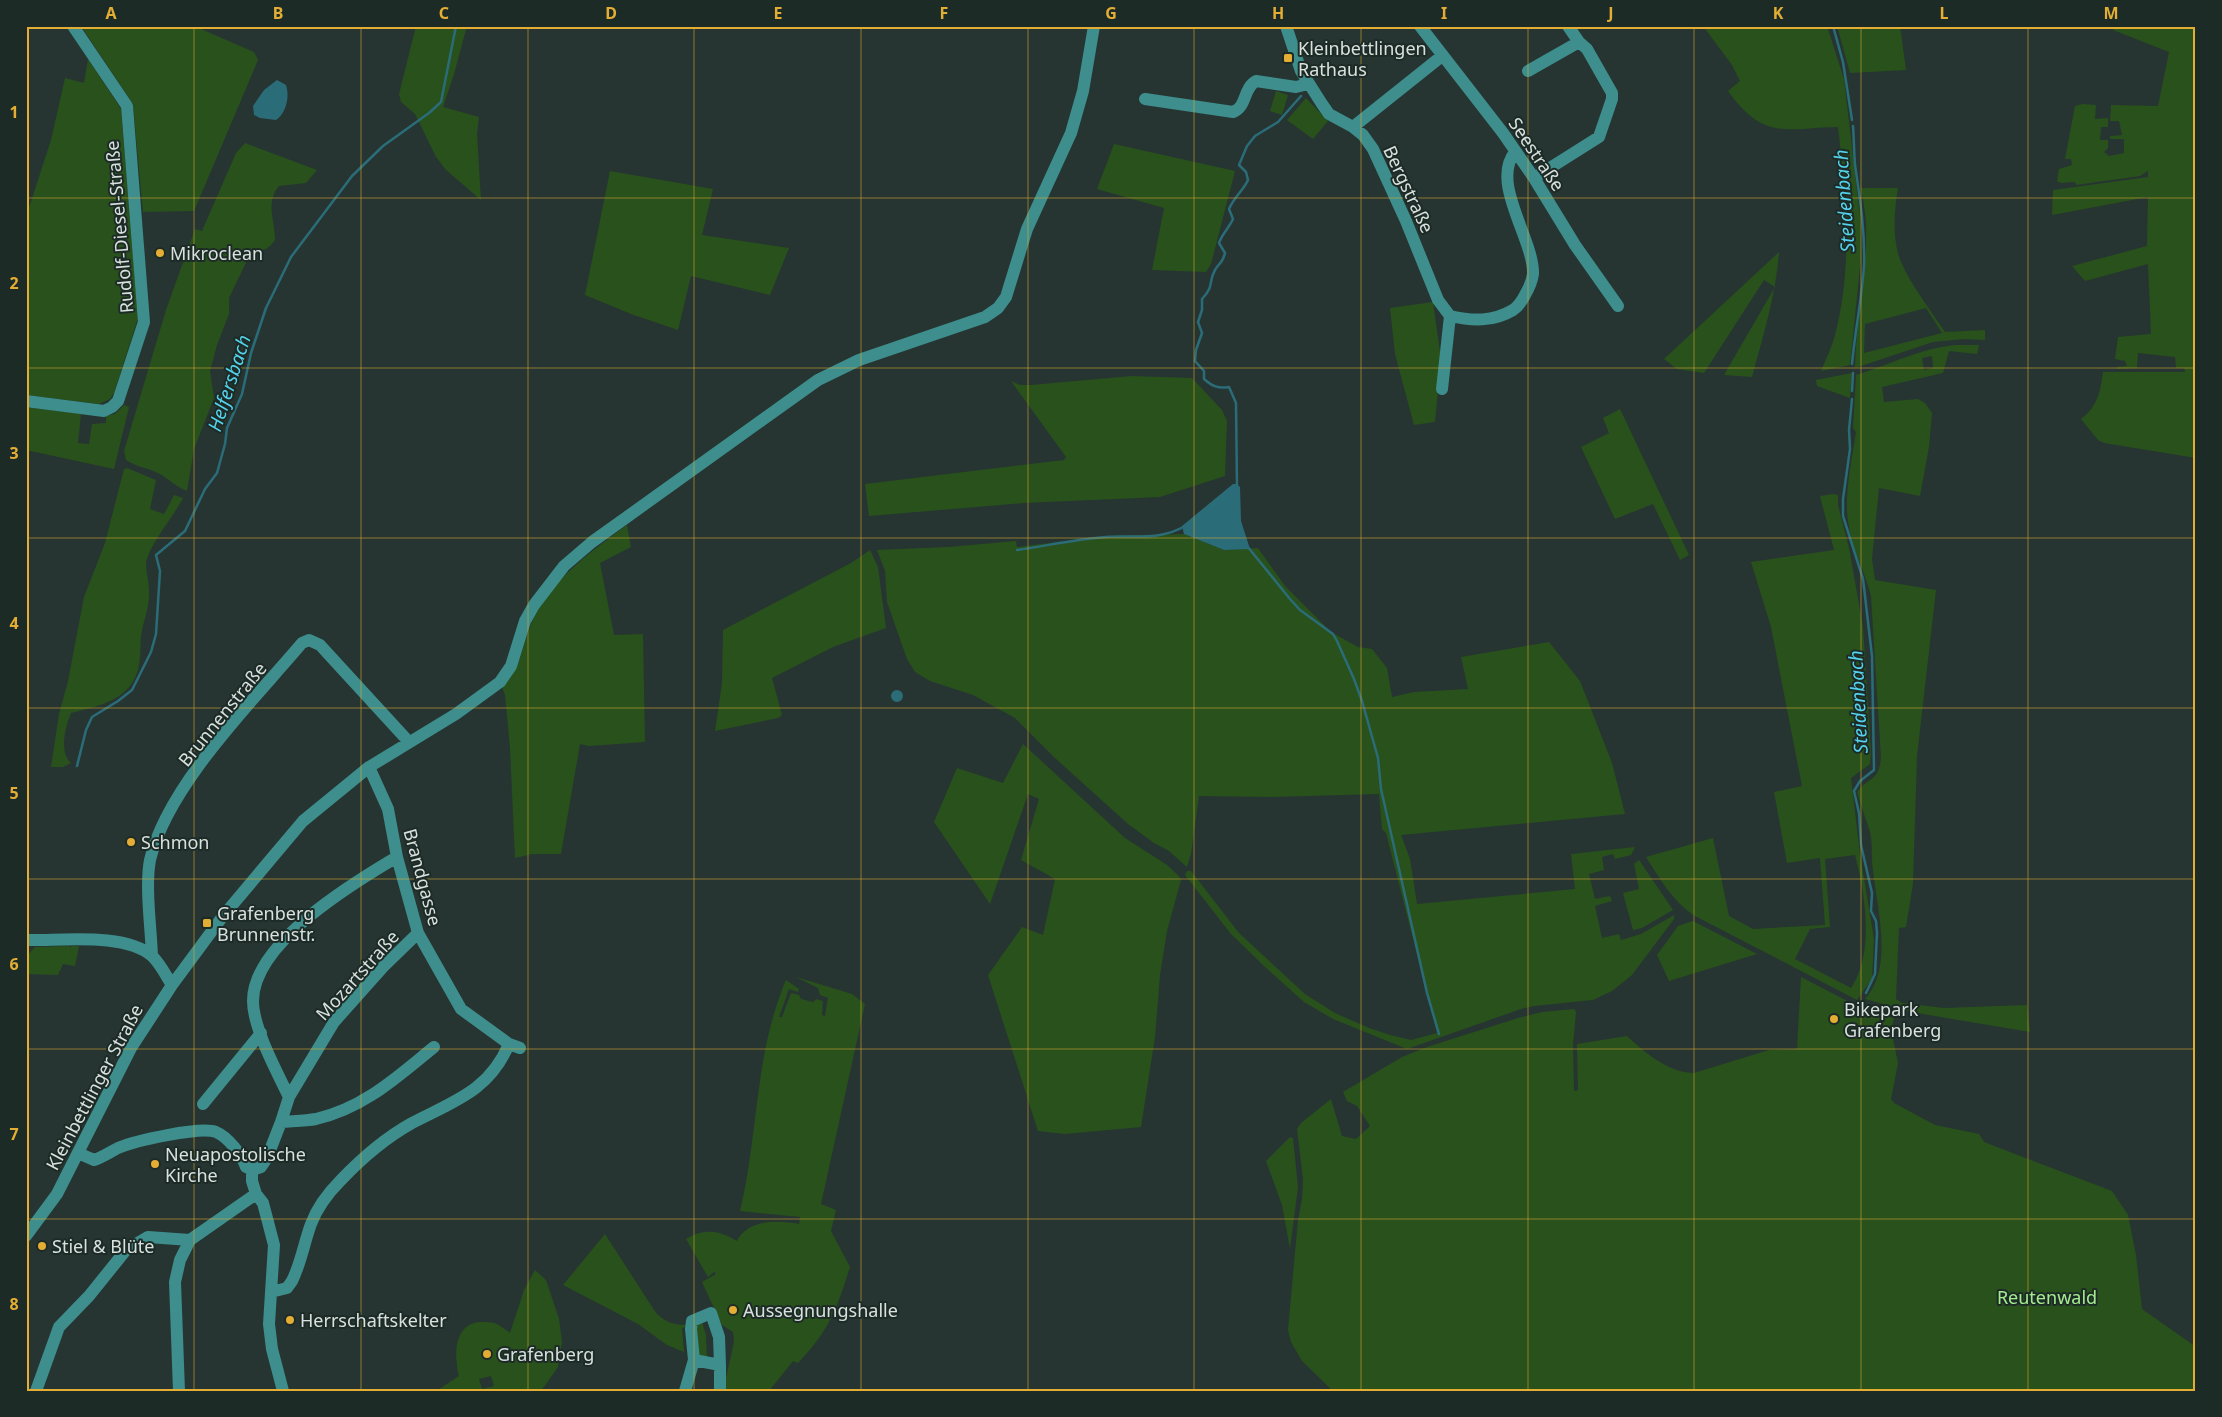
<svg xmlns="http://www.w3.org/2000/svg" width="2222" height="1417" font-family="'Noto Sans',sans-serif">
  <rect width="100%" height="100%" fill="#263531"/>
  <path fill="#29511c" fill-rule="evenodd" d="M81 26H194L254 52 258 60 194 211 143 212 133 104Z
    M416 26H467L454 74 443 107 479 117 477 134 481 200 446 170 436 157 415 114 401 102 399 94Z
    M1703 26H1827L1844 79 1860 216 1861 257 1850 365 1821 371C1826 359 1832 347 1835 335 1853 266 1846 197 1838 127 1785 128 1764 141 1728 91L1740 81 1732 65Z
    M1837 26H1900L1906 70 1850 73Z
    M2115 26H2196V458L2104 443 2098 440 2081 419C2098 406 2100 392 2103 372H2185L2184 368H2176L2175 357 2138 353 2137 368 2117 369V367L2127 366 2125 361 2115 359 2118 337 2151 334 2148 264 2085 281 2072 266 2147 246 2148 197 2052 215 2053 190 2148 177V171L2140 176 2076 185 2075 182 2061 183 2057 181 2059 169 2072 165 2071 159H2065L2075 106 2083 104 2096 105 2095 119 2108 118V127H2101L2100 140H2108V148L2104 152 2109 156 2124 153V139H2110V136L2122 135 2119 121H2110L2111 105 2158 106 2169 52 2113 30Z
    M88 59 121 109 138 318 114 393 110 399 99 404 26 395V217L51 140 65 78 84 83Z
    M1276 91 1288 95 1282 115 1270 111Z
    M1306 98 1328 121 1313 139 1287 120Z
    M245 143 317 170 306 183 279 186C265 202 275 221 275 240 268 250 263 251 252 250L229 298V314L217 345 210 371 214 398 194 449 187 491C176 487 169 479 160 474 149 468 136 467 126 460L124 451 166 310 195 229 202 231 236 153Z
    M1114 144 1235 171 1211 264 1206 272 1152 270 1164 208 1097 189Z
    M610 171 713 189 702 235 789 248 770 295 691 276 678 330 631 314 585 295Z
    M1861 188H1898C1894 210 1892 241 1901 262 1912 287 1930 309 1945 332L1985 330V340L1964 339 1933 342 1855 368C1856 319 1868 271 1866 222 1865 211 1863 199 1861 188ZM1926 308 1942 333 1864 353 1865 324Z
    M1779 252C1776 295 1763 336 1752 377L1724 375 1775 287 1764 280 1704 373 1677 369 1664 359Z
    M1433 302 1441 359 1435 422 1414 425 1395 354 1390 308Z
    M1956 345H1979L1977 354 1949 351 1943 373 1882 387 1884 402 1918 399 1925 403 1932 413 1929 447 1920 496 1879 488 1872 559 1875 580 1936 590 1917 756 1913 883 1906 927 1899 928 1896 999 1902 1003 1944 1008 2027 1005 2030 1032 1911 1012 1865 999C1894 968 1877 908 1873 870 1871 858 1873 844 1870 832 1866 819 1861 806 1857 792 1870 775 1878 783 1881 758L1871 596C1865 571 1851 548 1848 521 1844 492 1852 461 1856 432L1853 428 1856 375C1889 365 1921 348 1956 345ZM1932 356 1933 368 1924 370 1922 358Z
    M1852 373 1850 398 1817 386 1816 380Z
    M1132 376 1192 378 1222 410 1227 421 1225 476 1160 497 1024 503 869 516 865 484 1064 460 1066 457 1011 381 1020 385H1031Z
    M124 405 129 407 114 469 26 450V407L81 414 78 443 89 444 92 424 106 423V416L115 414Z
    M1620 409 1689 555 1680 560 1653 504 1615 519 1581 447 1609 433 1603 418Z
    M127 468 156 480 150 509 164 514 174 495 183 498C174 516 148 546 146 564 146 573 149 582 149 591 150 607 143 621 141 636 140 647 141 659 138 670 129 701 98 706 71 713 65 727 59 752 71 763L63 767H51L59 714 68 681 84 597 105 543 124 469Z
    M1833 494 1838 495V505L1849 548 1863 627 1871 753 1870 764 1851 778 1860 854 1874 939 1872 979 1857 1000 1693 915C1672 900 1660 879 1646 857L1713 838 1729 916 1753 929 1825 925 1820 858 1787 863 1774 792 1802 786 1771 627 1751 562 1834 550 1820 496ZM1855 855C1865 894 1875 952 1851 988L1795 959 1810 929 1830 927 1825 859Z
    M627 525 631 547 600 563 614 635 643 634 645 742 589 746 580 744 561 854H532L515 858 510 748 505 695 502 687C522 669 523 639 535 615 556 576 592 551 627 525Z
    M1184 534 1224 550 1258 548 1285 586 1331 632 1358 647 1372 649 1387 668 1392 697 1414 692 1468 689 1461 657 1549 642 1580 681 1612 763 1625 814 1401 835 1410 859 1417 904 1575 889 1571 854 1635 847 1631 855 1615 859 1613 854 1602 857 1604 870 1589 874 1595 899 1610 896 1612 901 1595 906 1602 938 1619 934 1621 940 1641 934 1674 915V919L1632 975 1612 991 1593 1000 1534 1006 1521 1009 1407 1049 1333 1019 1304 1002 1264 966 1231 934 1185 875 1187 871H1191L1239 933 1305 994 1335 1013 1369 1028 1390 1035 1411 1040 1437 1033 1386 833 1382 829 1379 794 1271 797 1199 796 1191 854 1187 867 1169 851 1154 843 1128 824 1055 758 1015 718 973 695 930 681 915 672 907 659 887 602 885 571 877 550 949 547 1016 541 1017 547 1107 536Z
    M870 550 878 567 886 628 833 647 772 678 782 715 778 718 715 731 722 683 723 630 851 563Z
    M1023 744 1125 838 1167 865 1179 876 1181 880 1167 931 1160 975 1155 1037 1141 1127 1065 1134 1038 1131 988 975 1022 927 1043 935 1055 879 1021 860 1039 799 1028 794 990 904 934 822 957 768 1003 783Z
    M1639 860 1673 910 1642 928 1633 930 1623 893 1639 889 1634 864Z
    M1693 921 1757 954 1669 981 1657 955 1678 926Z
    M69 946 71 948V946H79L75 966 63 964 58 975 26 974V957L35 947Z
    M796 977 852 994 865 1004 821 1204 836 1210 831 1231 850 1267C836 1311 830 1329 798 1363L793 1361 769 1391H723L734 1342 733 1332 722 1325 702 1282 716 1274 714 1272 708 1277 686 1239C704 1228 719 1230 737 1241 748 1219 779 1220 799 1224L800 1217 740 1211C759 1133 754 1055 786 980L799 989 798 992 789 989 779 1017H782L791 993 799 995 801 999 813 1002 816 999 823 1001 822 1015 825 1016 828 998 820 995 818 988Z
    M1801 977 1863 1009 1894 1018 1891 1030 1898 1063 1891 1099 1894 1103 1935 1125 1979 1134 1984 1142 2112 1191 2128 1215 2136 1255 2142 1309 2196 1347V1391H1333L1302 1361 1291 1342 1288 1330 1298 1220 1302 1199 1303 1179 1297 1129 1301 1123 1331 1099 1342 1136 1356 1139 1370 1126 1357 1106 1347 1101 1343 1092 1402 1057 1427 1047 1518 1018 1542 1012 1574 1009 1576 1012 1573 1045 1574 1091 1578 1090 1577 1044 1627 1036C1644 1052 1669 1073 1694 1073L1769 1050 1797 1049Z
    M1290 1137 1293 1138 1298 1187 1290 1249 1282 1205 1266 1161Z
    M605 1234 656 1313C665 1322 674 1325 686 1325L687 1327 682 1328 684 1352 667 1345 638 1324 563 1285Z
    M535 1270 546 1280 559 1319 562 1342 558 1367 541 1391H436L459 1376C454 1357 453 1323 481 1322 486 1322 492 1322 497 1324 501 1326 506 1330 510 1333L524 1290ZM491 1376 494 1386 482 1389 479 1379Z
    M698 1322H702L706 1335 707 1359 699 1355 694 1328Z"/>
  <path fill="#2b6c79" d="M277 80 286 85C290 97 286 113 276 120L260 118 254 115 253 106 264 90Z
    M1233 484H1237L1240 487 1241 521 1250 549 1224 550 1184 534 1182 526Z
    M891 696a6 6 0 1 1 12 0a6 6 0 1 1-12 0Z"/>
  <g fill="none" stroke-linecap="round" stroke-linejoin="round">
    <path stroke="#2b6c79" stroke-width="2.5" d="M1833 26 1843 62 1852 120
      M1852 364C1855 331 1862 298 1864 265 1865 230 1860 199 1855 165 1854 152 1854 139 1853 126
      M1852 391 1853 373
      M1852 399 1849 430 1850 449 1843 499V516L1863 579 1872 656 1874 770 1860 781 1854 791 1859 813 1861 845 1872 893 1871 911 1876 921 1877 933 1875 974 1866 993
      M1237 487 1236 403 1229 387C1218 389 1212 386 1204 379V371L1195 361 1196 350 1202 333 1198 322 1202 310V299C1215 285 1208 282 1215 270 1219 262 1222 265 1225 253L1219 243C1222 234 1229 228 1233 219L1229 209C1234 197 1243 191 1248 180L1246 172 1239 165 1247 146 1255 136 1278 122 1301 96
      M1247 546 1290 599 1300 610 1333 634 1337 641 1354 679 1362 701 1378 758 1381 789 1427 993 1439 1034
      M1017 550C1046 546 1076 539 1106 537 1133 535 1160 541 1185 526
      M77 766 86 730 92 717 118 701 132 690 151 652 156 634 160 571 156 555 185 531 205 489 217 473 225 444 227 428 242 394 251 353 266 308 291 257 352 176 383 146 429 113 441 102 456 26"/>
    <path stroke="#3d8e8d" stroke-width="12" d="M1286 26 1301 71 1322 104 1329 114 1353 127 1363 135 1373 149 1406 221 1438 300 1450 316
      M1420 26 1503 133 1534 178 1575 245 1618 306
      M1528 71 1579 42
      M1145 99 1233 112C1247 107 1243 88 1256 81L1296 87 1308 84
      M1353 127 1442 56
      M1534 178 1599 137 1612 99V93L1587 49 1579 42 1568 26
      M1450 316C1472 321 1493 322 1513 310 1519 306 1522 301 1525 295 1529 288 1532 282 1533 274 1534 239 1490 183 1515 152
      M1442 389 1450 316
      M26 401 104 411 112 407 118 401 144 322 127 106 73 26
      M369 767 388 809 397 857 418 933 461 1009 509 1044 520 1048
      M26 940C60 941 125 932 152 956 160 963 166 976 172 985
      M152 956C151 928 145 886 150 860 167 786 253 701 302 643L309 640 320 645 409 742
      M289 1097C277 1072 253 1028 253 1001 253 943 353 883 397 857
      M203 1104 261 1033
      M281 1122C293 1121 305 1121 316 1119 364 1108 397 1077 434 1047
      M78 1153 94 1160C103 1157 110 1152 118 1148 134 1141 201 1126 216 1132 228 1137 242 1155 246 1167L252 1170
      M252 1170 261 1167 267 1158 281 1122 289 1097 334 1022 383 967 418 933
      M252 1170V1181L256 1194 263 1203 274 1245 269 1324 272 1349 283 1391
      M26 1236 57 1194 131 1048 172 985 223 916 303 821 369 767 456 714 500 682 511 666 525 621 534 605 564 566 592 542 818 380 859 360 985 317 998 308 1006 297 1027 229 1071 133 1083 91 1094 26
      M271 1292 287 1288 292 1281C301 1263 304 1243 311 1224 317 1208 329 1192 341 1180 361 1159 387 1137 412 1123 454 1101 489 1091 509 1044
      M694 1360 720 1365V1391
      M36 1391 59 1327 89 1296 126 1250 148 1237 190 1240
      M179 1391 175 1282 180 1260 190 1240 256 1194
      M685 1391 694 1360 691 1329 692 1321 711 1313 719 1337 720 1365"/>
  </g>
  <path fill="none" stroke="#e4ae35" stroke-width="1" stroke-opacity="0.55" d="M194 26V1391M361 26V1391M528 26V1391M694 26V1391M861 26V1391M1028 26V1391M1194 26V1391M1361 26V1391M1528 26V1391M1694 26V1391M1861 26V1391M2028 26V1391M26 198H2196M26 368H2196M26 538H2196M26 708H2196M26 879H2196M26 1049H2196M26 1219H2196"/>
  <g fill="#e4ae35" stroke="#1d2b27" stroke-width="2">
    <rect x="1283" y="53" width="10" height="10" rx="2.5"/>
    <circle cx="160" cy="253" r="5"/>
    <circle cx="131" cy="842" r="5"/>
    <rect x="202" y="918" width="10" height="10" rx="2.5"/>
    <circle cx="1834" cy="1019" r="5"/>
    <circle cx="155" cy="1164" r="5"/>
    <circle cx="42" cy="1246" r="5"/>
    <circle cx="733" cy="1310" r="5"/>
    <circle cx="290" cy="1320" r="5"/>
    <circle cx="487" cy="1354" r="5"/>
  </g>
  <g text-anchor="middle" dominant-baseline="central" stroke-width="4" stroke-linejoin="round" paint-order="stroke">
    <g font-size="18" fill="#d8e1de" stroke="#1d2b27" text-anchor="start">
      <text x="1298" y="48">Kleinbettlingen<tspan x="1298" dy="21">Rathaus</tspan></text>
      <text x="170" y="253">Mikroclean</text>
      <text x="141" y="842">Schmon</text>
      <text x="217" y="913">Grafenberg<tspan x="217" dy="21">Brunnenstr.</tspan></text>
      <text x="1844" y="1009">Bikepark<tspan x="1844" dy="21">Grafenberg</tspan></text>
      <text x="165" y="1154">Neuapostolische<tspan x="165" dy="21">Kirche</tspan></text>
      <text x="52" y="1246">Stiel &amp; Blüte</text>
      <text x="743" y="1310">Aussegnungshalle</text>
      <text x="300" y="1320">Herrschaftskelter</text>
      <text x="497" y="1354">Grafenberg</text>
    </g>
    <g font-size="18" fill="#d8e1de" stroke="#1d2b27">
      <text transform="translate(1537 154) rotate(56)">Seestraße</text>
      <text transform="translate(1409 189) rotate(65)">Bergstraße</text>
      <text transform="translate(119 227) rotate(-95)">Rudolf-Diesel-Straße</text>
      <text transform="translate(222 714) rotate(-51)">Brunnenstraße</text>
      <text transform="translate(423 877) rotate(75)">Brandgasse</text>
      <text transform="translate(357 975) rotate(-48)">Mozartstraße</text>
      <text transform="translate(94 1087) rotate(-62)">Kleinbettlinger Straße</text>
    </g>
    <g font-size="18" fill="#a4ec8e" stroke="#1d2b27">
      <text x="2047" y="1297">Reutenwald</text>
    </g>
    <g font-size="19" font-style="italic" fill="#54d2ec" stroke="#1d2b27">
      <text transform="translate(1844 201) rotate(-94)">Steidenbach</text>
      <text transform="translate(229 383) rotate(-72)">Helfersbach</text>
      <text transform="translate(1858 702) rotate(-93)">Steidenbach</text>
    </g>
  </g>
  <rect width="2222" height="1417" fill="none" stroke="#1d2b27" stroke-width="55"/>
  <rect x="28" y="28" width="2166" height="1362" fill="none" stroke="#e4ae35" stroke-width="2"/>
  <g font-size="16" text-anchor="middle" font-weight="bold" fill="#e4ae35">
    <text x="111" y="19">A</text>
    <text x="278" y="19">B</text>
    <text x="444" y="19">C</text>
    <text x="611" y="19">D</text>
    <text x="778" y="19">E</text>
    <text x="944" y="19">F</text>
    <text x="1111" y="19">G</text>
    <text x="1278" y="19">H</text>
    <text x="1444" y="19">I</text>
    <text x="1611" y="19">J</text>
    <text x="1778" y="19">K</text>
    <text x="1944" y="19">L</text>
    <text x="2111" y="19">M</text>
    <text x="14" y="118">1</text>
    <text x="14" y="289">2</text>
    <text x="14" y="459">3</text>
    <text x="14" y="629">4</text>
    <text x="14" y="799">5</text>
    <text x="14" y="970">6</text>
    <text x="14" y="1140">7</text>
    <text x="14" y="1310">8</text>
  </g>
</svg>
